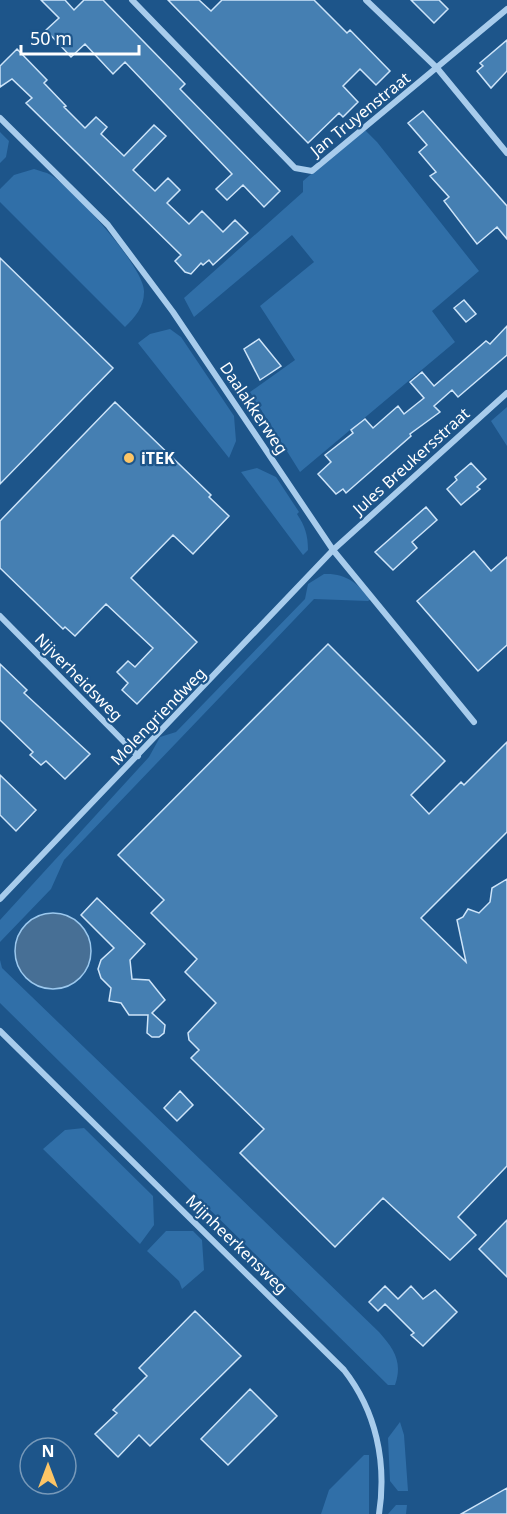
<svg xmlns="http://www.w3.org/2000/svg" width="507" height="1514" font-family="'Noto Sans',sans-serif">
  <rect width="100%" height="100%" fill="#1d558a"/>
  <path fill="#306fa8" d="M364 129 377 142 479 271 432 311 455 342 300 472 250 392 295 360 260 306 314 262 292 235 194 317 184 298 303 192V181Z
    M0 132 9 141 6 157 0 163Z
    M34 169C39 171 46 172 51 175 73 189 145 267 144 292 144 307 135 317 125 327L0 202V189L14 175Z
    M170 329 181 337 234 416 236 441 229 458 138 343 150 334Z
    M507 407V446L491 421Z
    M257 468 276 477 299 512 297 514C305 526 308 535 308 550L303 555 241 472Z
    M324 574C346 573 357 583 371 599L368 601 314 599 64 860 51 889 0 942V920L149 757 160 737 176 732 305 599 308 584Z
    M0 960 2 968 379 1332C394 1349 403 1362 395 1385H388L0 1003Z
    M84 1128 153 1196 154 1225 140 1244 43 1149 65 1130Z
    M166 1231H193L202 1240 204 1270 182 1289 179 1281 147 1251Z
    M400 1422 404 1435 408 1491H398L390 1481 388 1438Z
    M364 1455H369V1514H321L329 1490Z
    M396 1505H407L406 1514H388Z"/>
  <path fill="#476f95" stroke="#9bc8ee" stroke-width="1.5" d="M15 951a38 38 0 1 1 76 0a38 38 0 1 1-76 0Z"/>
  <path fill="#457fb2" stroke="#cde4f9" stroke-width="1.5" d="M41 0H65L74 10 84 0H103L185 84 180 89 280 191 264 207 243 185 227 200 216 189 232 174 125 62 113 74 85 44 71 57 46 30 59 18Z
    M168 0H199L211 11 222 0H314L347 33 350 30 390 71 376 85 360 69 343 86 358 102 343 117 339 113 308 143Z
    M411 0H439L448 9 434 23Z
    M507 40V71L491 88 477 71 483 66 480 63Z
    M17 49 47 80 44 83 66 106 64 107 85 128 96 117 107 127 101 134 124 156 154 125 166 136 133 170 155 191 168 178 180 190 167 203 189 224 202 211 223 232 235 220 248 233 213 265 209 260 203 265 201 263 191 274 185 272 175 261 181 255 26 103 32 98 12 79 0 87V66Z
    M423 111 507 206V239L497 227 477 244 444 201 449 197 430 176 436 172 419 152 427 145 408 123Z
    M0 258 113 368 0 484Z
    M464 300 476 314 466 322 454 308Z
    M507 326V355L458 397 452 390 434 406 440 412 410 434 411 436 346 493 343 489 336 494 318 474 331 462 325 455 353 433 351 430 365 419 373 428 398 406 404 414 424 398 410 382 422 372 434 386 486 341 490 344Z
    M259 339 281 366 260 380 244 349Z
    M115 402 211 495 209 497 229 516 193 554 173 535 131 578 197 642 137 704 122 690 128 683 117 672 128 661 135 667 153 648 106 604 75 636 65 627 63 629 0 568V521Z
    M471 463 486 479 477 487 480 489 461 505 447 489 457 480 455 477Z
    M426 507 437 520 412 542 417 548 393 570 375 552Z
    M474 551 491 571 507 557V645L478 671 417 601Z
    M328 644 445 761 411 795 429 814 461 782 464 785 507 742V832L421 918 466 962 457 920 463 917 468 909 479 913 490 902 492 888 507 879V1166L458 1217 476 1235 450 1260 383 1198 335 1247 240 1153 264 1129 191 1058 199 1050 189 1040 188 1033 216 1003 185 972 197 959 151 913 164 900 118 855Z
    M0 664 27 690 24 693 90 754 65 779 46 761 41 765 30 755 33 752 0 720Z
    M0 775 36 810 16 831 0 815Z
    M97 898 145 944 130 960 132 979 149 980 165 1000 152 1013 165 1025 164 1033 159 1037H152L147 1033 148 1015H129L121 1003 109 1001 111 988 101 978 98 969 101 960 114 948 81 915Z
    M180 1091 193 1105 177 1121 164 1108Z
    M507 1220V1277L479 1249Z
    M385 1286 398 1299 411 1286 423 1299 435 1290 457 1312 423 1346 411 1335 414 1333 385 1304 378 1311 369 1302Z
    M195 1311 241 1356 150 1446 139 1435 118 1457 95 1434 117 1413 113 1410 147 1376 139 1368Z
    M250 1389 277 1416 228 1465 201 1439Z
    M507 1488V1514H461Z"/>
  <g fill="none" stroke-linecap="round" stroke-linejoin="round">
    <path stroke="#a8ccec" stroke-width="6" d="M132 0 295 168 312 171 507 9
      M366 0 437 68 507 153
      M0 118 108 225 173 312 333 550 474 722
      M0 616 138 756
      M0 899 333 550 507 393
      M0 1031 344 1370C376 1411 387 1462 379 1514"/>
  </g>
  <circle fill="#fcc566" stroke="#1d558a" stroke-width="2" cx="129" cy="458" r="6"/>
  <g text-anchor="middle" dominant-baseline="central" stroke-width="4.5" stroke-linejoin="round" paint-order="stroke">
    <g font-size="16" fill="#fff" stroke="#1d558a">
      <text transform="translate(360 114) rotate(-39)">Jan Truyenstraat</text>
      <text transform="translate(254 408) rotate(56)">Daalakkerweg</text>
      <text transform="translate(411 461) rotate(-42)">Jules Breukersstraat</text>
      <text transform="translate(79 677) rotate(45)">Nijverheidsweg</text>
      <text transform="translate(158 716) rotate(-46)">Molengriendweg</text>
      <text transform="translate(237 1244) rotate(44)">Mijnheerkensweg</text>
    </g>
    <g font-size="16" font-weight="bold" fill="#fff" stroke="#1d558a" text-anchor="start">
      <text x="141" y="458">iTEK</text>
    </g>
  </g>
  <g transform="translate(48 1466)"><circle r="28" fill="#1d558a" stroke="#7799b9" stroke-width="1.5"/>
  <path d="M0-4.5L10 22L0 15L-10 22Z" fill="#fcc566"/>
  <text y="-9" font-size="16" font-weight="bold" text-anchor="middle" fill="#ffffff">N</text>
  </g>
  <path d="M21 45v9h118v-9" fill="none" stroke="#ffffff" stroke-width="3"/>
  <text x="30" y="45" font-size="18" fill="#ffffff" stroke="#1d558a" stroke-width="4.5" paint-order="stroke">50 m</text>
</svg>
